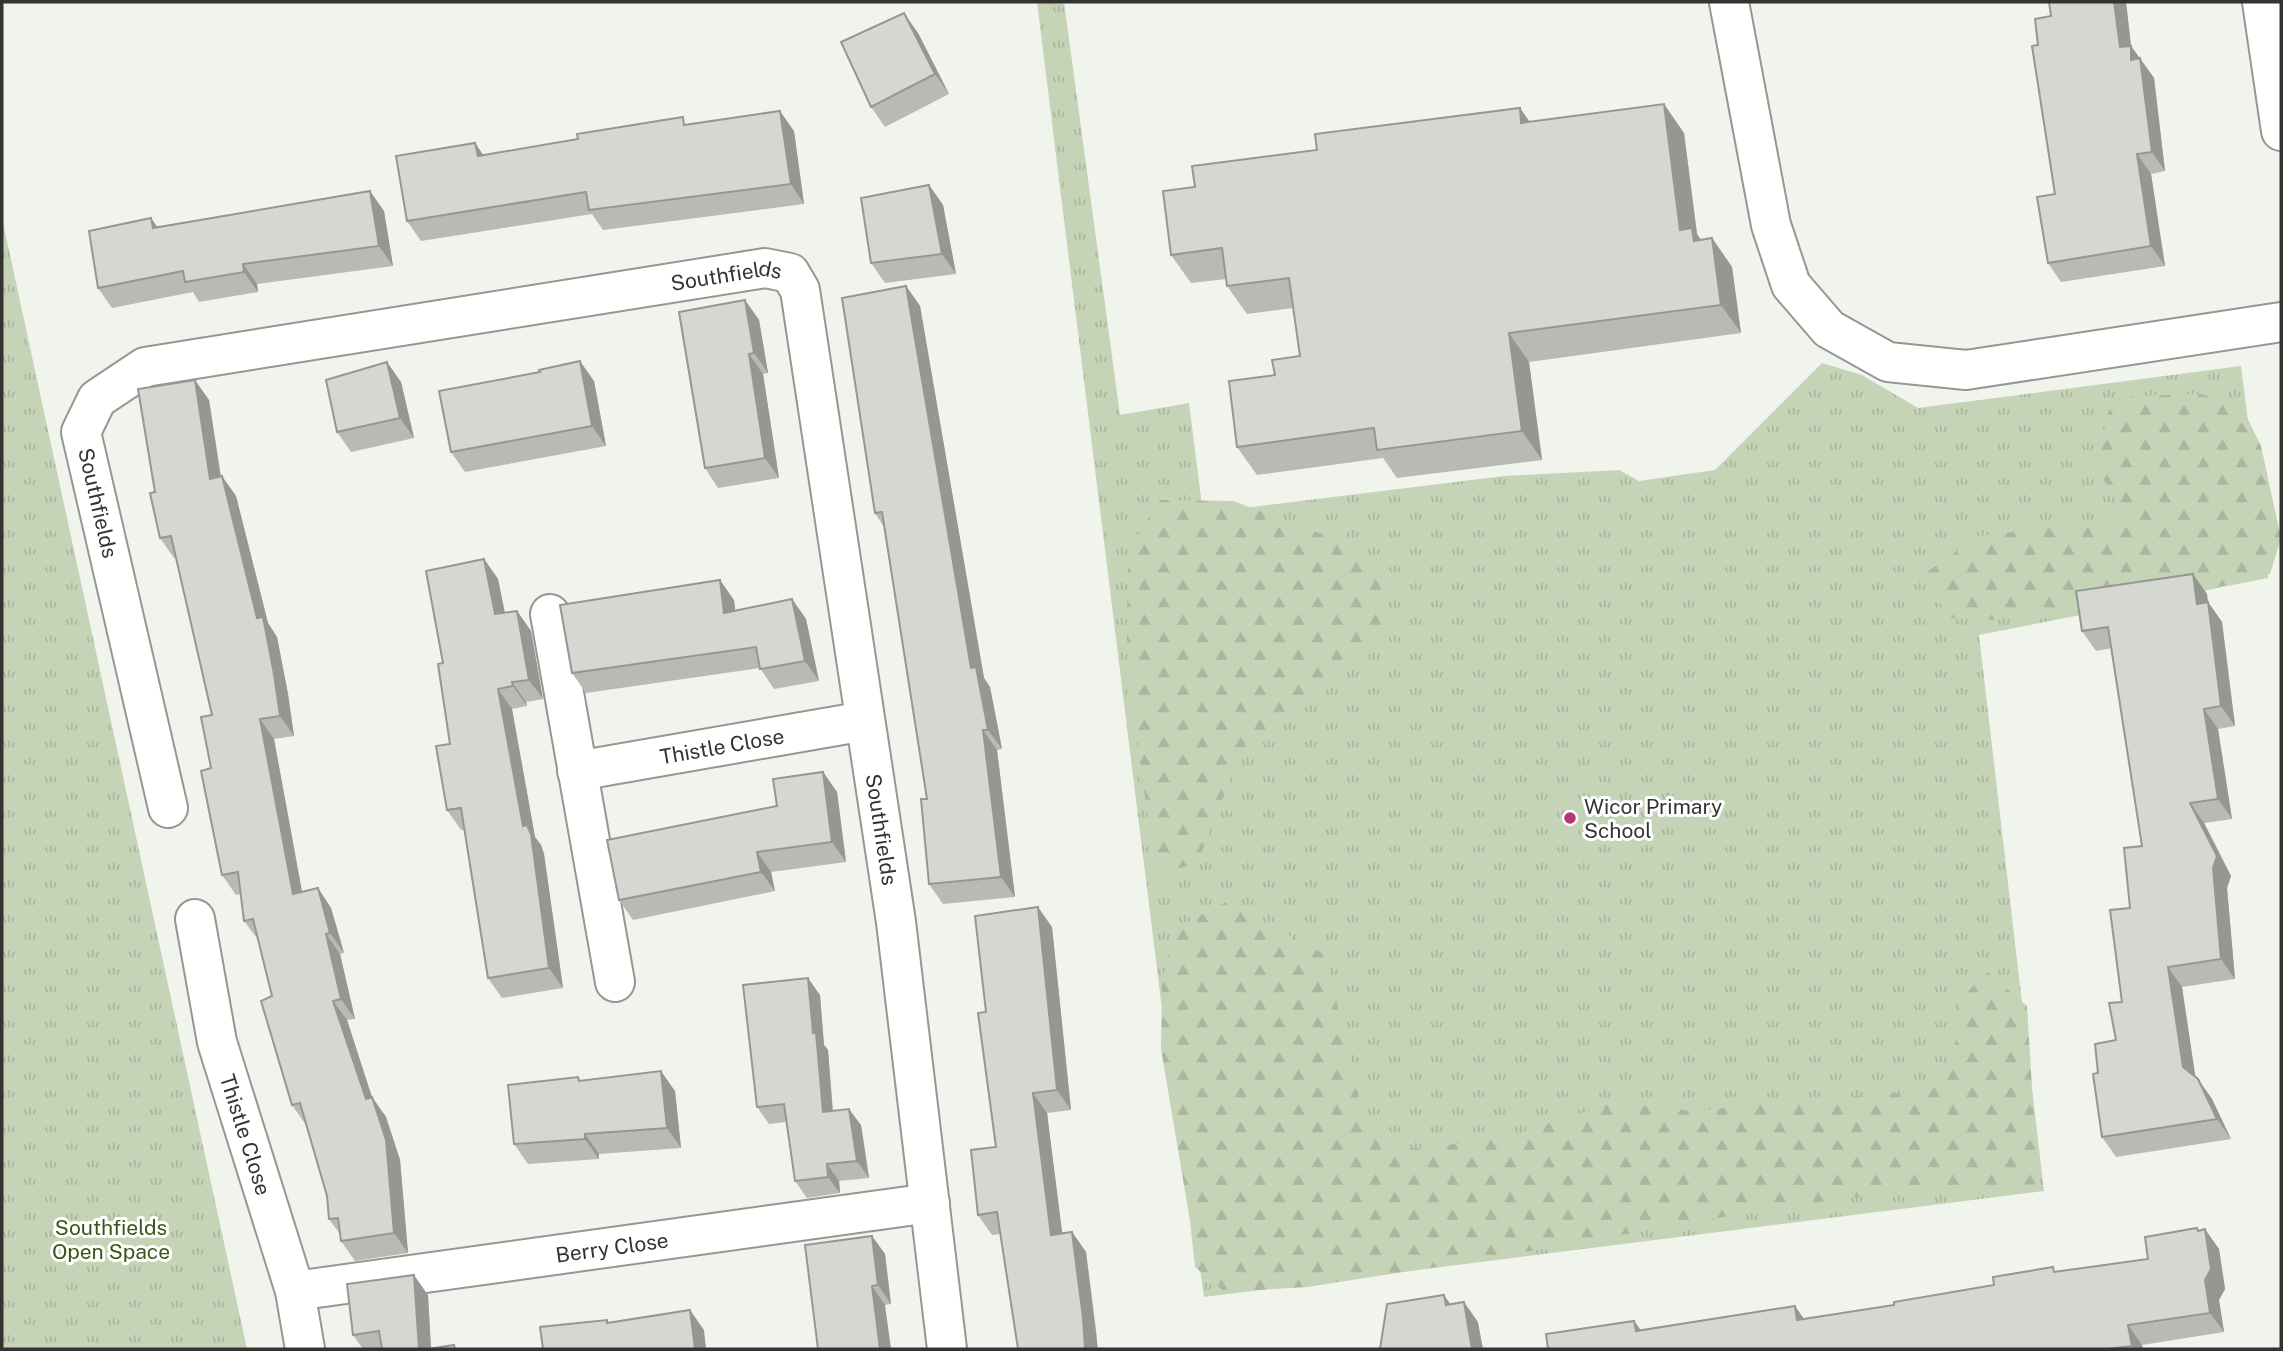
<svg xmlns="http://www.w3.org/2000/svg" width="2283" height="1351" font-family="'Public Sans',sans-serif">
  <defs>
    <pattern id="grass-tufts" width="24" height="20" patternUnits="userSpaceOnUse" patternTransform="scale(1.75)"><rect width="24" height="20" fill="#c5d3b6"/><path d="M3 7l-1-3M5 7V3M7 7l1-3M15 17l-1-3M17 17v-4M19 17l1-3" fill="none" stroke="#aab69d"/></pattern>
    <pattern id="forest-firs" width="22" height="20" patternUnits="userSpaceOnUse" patternTransform="scale(1.75)"><rect width="22" height="20" fill="#c5d3b6"/><path d="M5 1l3.5 6h-7zM16 11l3.5 6h-7z" fill="#aab69d"/></pattern>
  </defs>
  <rect width="100%" height="100%" fill="#f1f4ed"/>
  <path fill="url(#grass-tufts)" d="M1037 2H1064L1120 415 1189 403 1203 513 1504 476 1619 470 1639 481 1715 470 1822 363 1862 375 1918 408 2241 366 2268 578 1979 635 2044 1191 1204 1297 1161 1001Z
    M2 218 247 1349H2Z"/>
  <path fill="url(#forest-firs)" d="M2200 394 2241 405 2261 446 2281 538 2270 574 2202 591 1992 620 1947 618 1927 572 1979 536 2118 519 2114 492 2095 471 2109 410 2131 396Z
    M1160 500 1233 501 1335 539 1376 568 1389 620 1329 671 1242 750 1197 864 1156 873 1141 770 1127 638 1128 550Z
    M1226 902 1326 955 1357 1093 1383 1152 1500 1139 1616 1102 1692 1111 1932 1090 1955 1044 1960 1001 1986 971 2027 1006 2038 1184 1906 1191 1774 1208 1474 1261 1307 1287 1225 1292 1195 1267 1190 1221 1161 1049 1162 980 1175 929Z"/>
  <g fill="none" stroke-linecap="round" stroke-linejoin="round">
    <g stroke="#959892" stroke-width="42">
      <g id="minor">
        <path d="M1729 2 1771 225 1791 285 1829 329 1888 362 1966 370 2281 322"/>
        <path d="M2262 2 2281 131"/>
        <path d="M550 614 615 982"/>
        <path id="s1" d="M577 771 865 721"/>
        <path id="s2" d="M168 808 81 432 97 399 145 367 765 268 790 273 800 290 896 922 947 1349"/>
        <path id="s3" d="M195 919 217 1042 295 1291 305 1349"/>
        <path id="s4" d="M295 1291 930 1203"/>
      </g>
    </g>
    <use href="#minor" stroke="#fff" stroke-width="38"/>
  </g>
  <path fill="#b7bab5" d="M2049 2H2126L2131 46 2154 78 2165 171 2151 174 2165 266 2061 282 2048 263 2055 194 2038 45 2051 16Z
    M918 33 949 94 885 127 871 107Z
    M1520 108 1530 122 1684 133 1697 234 1701 240 1712 238 1732 267 1741 333 1529 362 1542 460 1397 478 1383 458 1257 475 1237 447 1275 375 1300 356 1293 308 1247 314 1227 286 1226 279 1191 283 1171 255 1195 187 1317 150Z
    M688 124 794 131 804 204 603 230 592 214 421 241 407 221 475 143 483 155Z
    M929 185 943 205 956 274 885 283 871 263Z
    M384 211 393 266 257 284 258 292 199 302 193 292 112 308 98 288 158 227Z
    M906 286 920 306 984 678 990 687 1002 749 997 750 1015 897 943 904 929 884 927 799 884 527 875 513Z
    M745 300 759 320 768 373 763 374 779 478 718 488 705 468Z
    M594 381 606 446 465 472 451 452Z
    M401 382 414 438 351 452 337 432Z
    M209 400 221 476 236 496 268 623 277 637 288 694 294 736 274 739 302 891 318 888 331 908 344 953 340 954 355 1019 347 1020 372 1097 386 1117 400 1160 408 1253 355 1261 341 1241 340 1234 329 1219 327 1196 306 1125 292 1105 272 996 259 941 244 921 241 894 236 895 222 875 211 768 212 715 176 558H174L160 538 155 492Z
    M484 559 498 579 505 613 517 611 531 631 543 699 526 702 527 706 512 709 535 837 541 845 544 854 563 988 502 998 488 978 464 830H461L447 810 450 744 443 663Z
    M2193 574 2207 594 2208 602 2222 622 2235 726 2218 729 2232 819 2204 823 2231 876 2227 888 2235 979 2182 987 2195 1077 2212 1099 2231 1139 2116 1157 2102 1137 2098 1073 2116 1040 2122 1002 2130 908 2142 846 2112 648 2096 651 2082 631Z
    M792 599 806 619 819 681 774 689 760 668 586 693 572 673 734 600 735 611Z
    M823 772 837 792 846 862 771 872 775 891 633 920 619 900 777 806Z
    M1052 927 1071 1110 1047 1113 1062 1233 1072 1232 1086 1252 1097 1338 1000 1234 992 1235 978 1215Z
    M820 995 824 1045 828 1050 833 1111 861 1125 869 1178 839 1181 840 1193 807 1198 795 1181 786 1122 769 1124 757 1107Z
    M578 1077 581 1081 675 1091 681 1148 599 1154V1159L528 1164 514 1144Z
    M2197 1228 2219 1249 2225 1289 2219 1300 2224 1332 2142 1345 2143 1349H1548L1634 1321 1641 1330 1804 1319 1894 1305 2056 1272 2148 1259Z
    M872 1236 885 1254 891 1304 885 1305 818 1349Z
    M428 1295 431 1349H458H363L353 1335Z"/>
  <path fill="#959793" d="M2114 2H2126L2131 46 2154 78 2165 171 2152 152 2120 47Z
    M904 13 918 33 949 94 935 74Z
    M1664 104 1684 133 1697 234 1712 256 1680 230Z
    M1520 108 1539 136 1521 123Z
    M780 111 794 131 804 204 791 184Z
    M475 143 488 162 478 156Z
    M2137 154 2151 174 2165 266 2151 246Z
    M929 185 943 205 956 274 942 254Z
    M370 191 384 211 393 266 379 246Z
    M151 218 165 238 153 228Z
    M1712 238 1732 267 1741 333 1721 305Z
    M243 264 257 284 258 292 244 272Z
    M906 286 920 306 984 678 990 687 1002 749 988 730 971 668Z
    M745 300 759 320 768 373 754 353Z
    M1509 333 1529 362 1542 460 1522 431Z
    M749 354 763 374 779 478 765 458Z
    M580 361 594 381 606 446 592 426Z
    M387 362 401 382 414 438 400 418Z
    M195 380 209 400 224 499 210 479Z
    M222 476 236 496 268 623 277 637 288 694 294 736 280 716 257 618Z
    M484 559 498 579 509 634 495 614Z
    M2193 574 2207 594 2208 604V602L2222 622 2235 726 2221 706 2197 604Z
    M720 580 734 600 738 633 724 613Z
    M792 599 806 619 819 681 805 661Z
    M517 611 531 631 543 699 529 680Z
    M512 682 526 702 527 706 513 686Z
    M498 689 512 709 535 837 541 845 544 854 563 988 549 968Z
    M2204 709 2218 729 2232 819 2218 799Z
    M260 719 274 739 306 914 293 894Z
    M983 730 997 750 1015 897 1001 877Z
    M823 772 837 792 846 862 832 842Z
    M2190 803 2204 823 2231 876 2227 888 2235 979 2221 959 2213 868Z
    M757 852 771 872 775 891 761 872Z
    M318 888 331 908 344 953 330 933Z
    M1038 907 1052 927 1071 1110 1057 1090Z
    M326 934 340 954 355 1019 341 999Z
    M2168 967 2182 987 2197 1087 2183 1067Z
    M808 978 820 995 824 1045 828 1050 834 1129 823 1112 813 1033Z
    M333 1001 347 1020 378 1116 372 1097 386 1117 400 1160 408 1253 394 1233 366 1099Z
    M661 1071 675 1091 681 1148 667 1128Z
    M2198 1079 2212 1099 2231 1139 2217 1119Z
    M1033 1093 1047 1113 1065 1255 1051 1235Z
    M849 1109 861 1125 869 1178 857 1161Z
    M585 1134 599 1154V1159L585 1139Z
    M827 1164 839 1181 840 1193 828 1177Z
    M2197 1228 2207 1241 2205 1229 2219 1249 2225 1289 2219 1300 2224 1332 2210 1313Z
    M1072 1232 1086 1252 1098 1349H1085Z
    M872 1236 885 1254 891 1304 878 1285Z
    M414 1275 428 1295 431 1349H419Z
    M872 1286 885 1305 891 1349H880Z
    M1444 1295 1458 1315 1446 1305Z
    M1464 1302 1478 1322 1483 1349H1472Z
    M1795 1306 1809 1326 1797 1320Z
    M690 1310 704 1330 706 1349H695Z
    M1634 1321 1648 1341 1636 1331Z
    M2128 1325 2142 1345 2143 1349H2134L2132 1346Z"/>
  <path fill="#d5d8d2" stroke="#959793" stroke-width="2" d="M2049 2H2114L2120 47 2131 46V60L2140 58 2152 152 2137 154 2151 246 2048 263 2037 197 2055 194 2032 46 2038 45 2035 19 2051 16Z
    M904 13 935 74 871 107 841 42Z
    M1664 104 1680 230 1692 228 1694 241 1712 238 1721 305 1509 333 1522 431 1377 450 1374 428 1237 447 1229 381 1275 375 1272 360 1300 356 1289 278 1227 286 1222 248 1171 255 1163 191 1195 187 1192 166 1317 150 1315 134 1520 108 1521 123Z
    M780 111 791 184 589 210 586 192 407 221 396 156 475 143 478 156 578 139 577 134 683 117 684 125Z
    M929 185 942 254 871 263 861 198Z
    M370 191 379 246 243 264 244 272 185 282 183 271 98 288 89 231 151 218 153 228Z
    M906 286 971 668 976 667 988 730H983L1001 877 929 884 921 799H927L882 512 875 513 842 298Z
    M745 300 754 353 749 354 765 458 705 468 679 312Z
    M580 361 592 426 451 452 439 391 540 372 539 370Z
    M387 362 400 418 337 432 326 380Z
    M195 380 210 479 222 476 257 618 263 617 274 674 280 716 260 719 293 894 318 888 330 933 326 934 341 999 333 1001 366 1099 372 1097 386 1140 394 1233 341 1241 338 1218 329 1219 327 1196 300 1103 292 1105 261 1001 272 996 253 919 244 921 238 872 222 875 201 771 211 768 201 717 212 715 171 536 160 538 150 493 155 492 138 389Z
    M484 559 495 614 517 611 529 680 512 682 513 686 498 689 523 826 527 825 531 834 549 968 488 978 461 808 447 810 436 746 450 744 438 664 443 663 426 571Z
    M2193 574 2197 604 2208 602 2221 706 2204 709 2218 799 2190 803 2217 856 2213 868 2221 959 2168 967 2183 1067 2198 1079 2217 1119 2102 1137 2093 1074 2098 1073 2095 1044 2116 1040 2109 1003 2122 1002 2110 910 2130 908 2124 848 2142 846 2108 627 2082 631 2076 591Z
    M720 580 724 613 792 599 805 661 760 669 756 647 572 673 560 605Z
    M823 772 832 842 757 852 761 872 619 900 607 840 777 806 773 779Z
    M1038 907 1057 1090 1033 1093 1051 1235 1072 1232 1083 1318 1085 1349H1018L997 1212 978 1215 971 1150 996 1147 978 1013 986 1012 975 916Z
    M808 978 813 1033H816L823 1112 849 1109 857 1161 827 1164 828 1177 795 1181 784 1104 757 1107 743 985Z
    M661 1071 667 1128 585 1134V1139L514 1144 508 1085 578 1077 579 1081Z
    M2197 1228 2198 1231 2205 1229 2211 1269 2205 1280 2210 1313 2128 1325 2132 1346 2107 1349H1548L1546 1334 1634 1321 1636 1331 1795 1306 1797 1320 1894 1305V1302L1994 1285 1993 1277 2053 1267 2054 1272 2148 1259 2145 1237Z
    M872 1236 878 1285 872 1286 880 1349H818L805 1245Z
    M414 1275 419 1349H382L379 1331 353 1335 347 1284Z
    M1444 1295 1446 1305 1464 1302 1472 1349H1380L1387 1304Z
    M690 1310 695 1349H543L540 1327 607 1320V1323Z
    M454 1345 455 1349H428Z"/>
  <circle fill="#ba3373" stroke="#fff" stroke-width="2.5" cx="1570" cy="818" r="7"/>
  <g text-anchor="middle" dominant-baseline="central" stroke-width="6" stroke-linejoin="round" paint-order="stroke">
    <g font-size="21" fill="#333432" stroke="#fff">
      <text stroke="none"><textPath href="#s2" startOffset="1069">Southfields</textPath></text>
      <text transform="translate(98 503) rotate(77)">Southfields</text>
      <text stroke="none"><textPath href="#s1" startOffset="147">Thistle Close</textPath></text>
      <text stroke="none"><textPath href="#s2" startOffset="1699">Southfields</textPath></text>
      <text stroke="none"><textPath href="#s3" startOffset="222">Thistle Close</textPath></text>
      <text stroke="none"><textPath href="#s4" startOffset="320">Berry Close</textPath></text>
    </g>
    <g font-size="21" fill="#333432" stroke="#fff" text-anchor="start">
      <text x="1584" y="806">Wicor Primary<tspan x="1584" dy="24">School</tspan></text>
    </g>
    <g font-size="21" fill="#3c5413" stroke="#fff">
      <text x="111" y="1227">Southfields<tspan x="111" dy="24">Open Space</tspan></text>
    </g>
  </g>
  <rect width="2283" height="1351" fill="none" stroke="#333432" stroke-width="7"/>
</svg>
